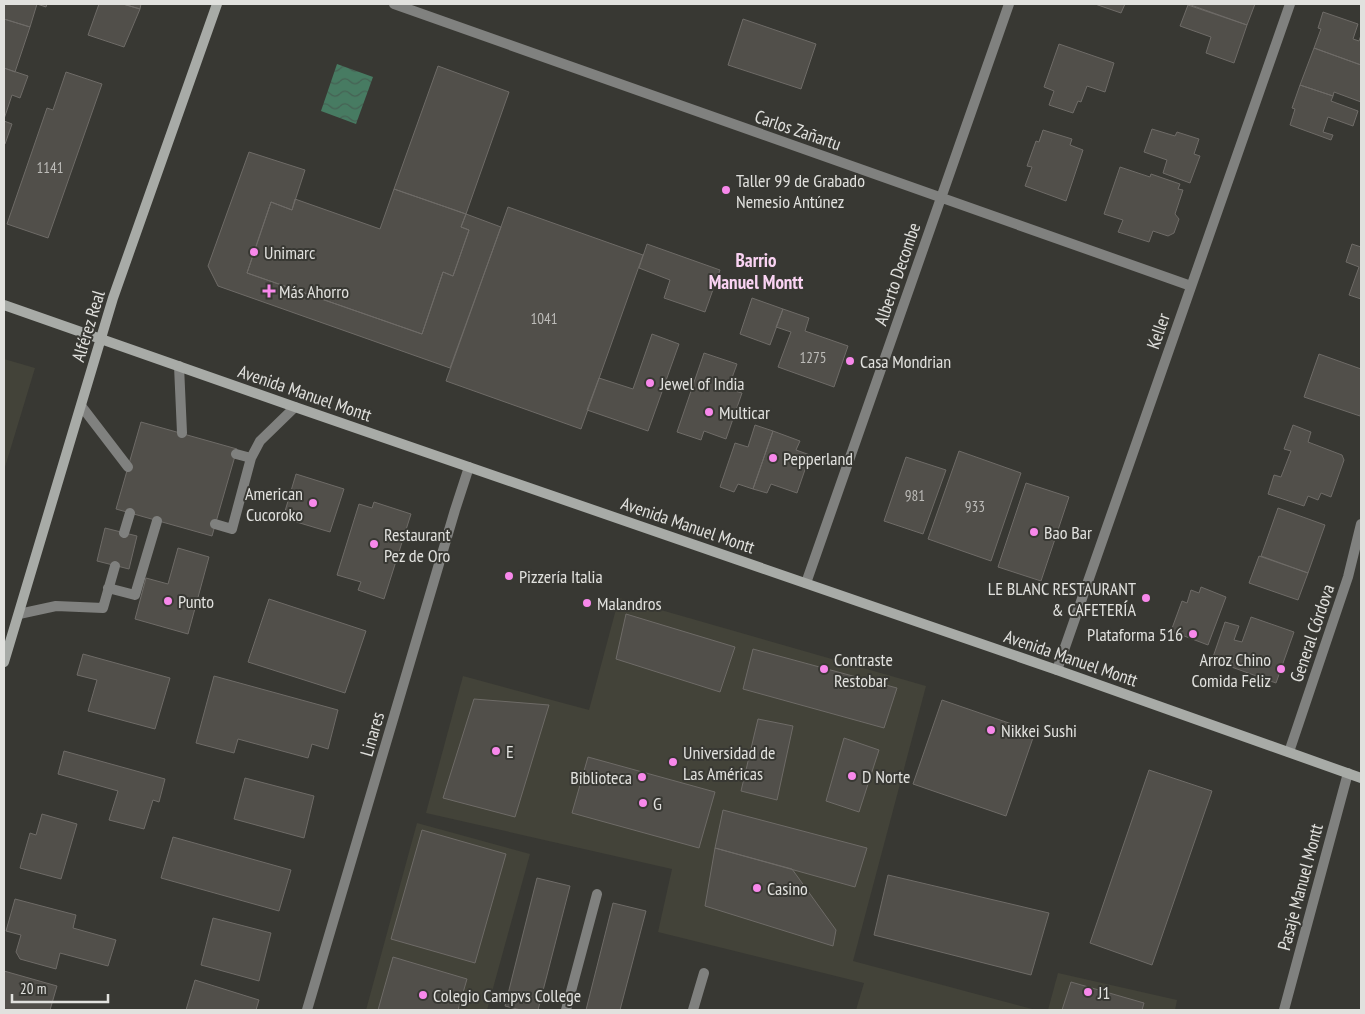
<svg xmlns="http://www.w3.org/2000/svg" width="1365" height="1014" font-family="'PT Sans Narrow',sans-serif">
  <defs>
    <pattern id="water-waves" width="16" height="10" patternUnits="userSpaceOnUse" patternTransform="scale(1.25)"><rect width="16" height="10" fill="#477b62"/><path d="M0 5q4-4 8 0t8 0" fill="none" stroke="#466254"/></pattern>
  </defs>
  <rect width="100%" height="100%" fill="#383833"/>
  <path fill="#434339" d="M4 359 35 368 5 467H4Z
    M619 598 926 686 853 961 1036 1010H856L864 983 658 932 672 869 426 813 463 676 589 710Z
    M417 823 530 854 487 1010H366Z
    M1058 973 1177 1000 1175 1010H1048Z"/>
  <path fill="url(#water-waves)" d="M337 64 373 77 356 124 321 111Z"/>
  <path fill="#514f4a" stroke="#6e6b67" d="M4 4H47L46 7 37 4 30 27 4 19Z
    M99 4H123L140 9 124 47 88 35Z
    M123 4H141L140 9Z
    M1095 4H1125L1121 13Z
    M1188 4H1255L1247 25Z
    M1188 5 1247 25 1234 63 1206 53 1211 37 1180 26Z
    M1323 12 1358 24 1353 39 1359 41 1361 35V65L1314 48 1321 29 1318 28Z
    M4 19 30 27 15 72 4 68Z
    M743 19 816 44 801 89 728 65Z
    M1059 44 1114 63 1105 92 1087 86 1081 102 1078 101 1073 113 1049 105 1054 91 1044 87Z
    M1314 48 1361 65V102L1334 92 1333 96 1300 85Z
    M438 66 509 92 466 214 394 189Z
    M4 68 28 76 20 98 12 95 4 119Z
    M66 72 102 84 48 238 7 224 47 108 53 110Z
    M1300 85 1333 96 1331 101 1358 111 1353 126 1328 117 1323 132 1333 135 1331 140 1290 125 1295 109 1292 108Z
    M4 121 12 124 5 144 4 143Z
    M1152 129 1175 136 1177 132 1199 139 1194 154 1200 156 1190 183 1163 173 1167 160 1144 152Z
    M1043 130 1072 139 1070 145 1083 150 1066 201 1025 186 1032 167 1027 166 1036 141 1039 142Z
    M249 152 305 170 292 210 271 202 247 273 422 334 443 272 453 276 469 230 461 227 466 214 501 227 450 368 218 286 208 266Z
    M1120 167 1150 177 1151 174 1180 184 1178 189 1183 190 1175 214 1179 219 1174 233 1168 236 1153 231 1149 242 1118 232 1123 220 1104 214Z
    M394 189 466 214 461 227 469 230 453 276 443 272 422 334 247 273 271 202 292 210 295 199 380 229Z
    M508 207 643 255 581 429 446 381Z
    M647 244 720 270 705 312 664 298 670 280 639 268Z
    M1352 244 1361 247V299L1349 295 1359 267 1346 262Z
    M752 298 783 309 770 345 740 334Z
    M783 309 809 318 805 331 848 346 834 387 778 367 791 332 776 327Z
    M652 334 679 344 648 431 587 410 599 378 633 389Z
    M704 353 737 364 728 389 742 393 726 439 704 431 701 440 677 432Z
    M1319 354 1361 369V411L1360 416 1304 397Z
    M141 422 237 449 212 536 116 509Z
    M755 425 773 431 753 489 738 484 734 492 720 487 735 443 748 447Z
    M1293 425 1311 432 1308 442 1342 455 1344 460 1331 497 1321 493 1318 500 1308 496 1304 506 1268 494 1274 475 1281 477 1291 451 1284 449Z
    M773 431 800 441 796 450 810 455 797 493 771 484 767 493 753 489Z
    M959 451 1021 473 991 561 928 539Z
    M906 457 946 470 923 534 884 521Z
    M296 474 344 489 330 532 283 518Z
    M1026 483 1069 497 1041 581 998 567Z
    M374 502 411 514 384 599 358 590 361 582 337 575 359 504 372 508Z
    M1278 508 1325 525 1308 573 1261 556Z
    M105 528 137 536 129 569 97 561Z
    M178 548 209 557 188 634 135 619 146 578 168 584Z
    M1259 556 1308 573 1298 600 1249 583Z
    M1201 587 1226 597 1208 645 1171 631 1182 601 1187 603 1191 590 1199 593Z
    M269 599 366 631 345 693 248 662Z
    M626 614 735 647 720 692 616 659Z
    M1251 617 1294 632 1276 683 1212 660 1225 622 1239 626 1234 640 1242 642Z
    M753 649 897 688 884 728 743 689Z
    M83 654 170 678 155 729 88 711 97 680 77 675Z
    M214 676 338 710 328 749 312 744 308 758 238 739 234 753 196 743Z
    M474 699 549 705 515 817 443 798Z
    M942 700 1035 732 1006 816 913 784Z
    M758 719 793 726 777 800 741 791Z
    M844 738 879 750 859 812 826 801Z
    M64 751 165 779 159 802 153 800 144 829 109 820 118 791 58 774Z
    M588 757 715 792 699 848 572 813Z
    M1149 770 1212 791 1152 965 1090 943Z
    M245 778 314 796 304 838 234 819Z
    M723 810 867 848 855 887 715 848Z
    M42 814 77 824 61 879 20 868 30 833 36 835Z
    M422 830 506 854 475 963 391 939Z
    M173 837 291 870 279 911 161 878Z
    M715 848 792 869 836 930 833 946 705 906Z
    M888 875 1049 913 1031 975 874 935Z
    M537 878 570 886 538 1010H521L505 1006Z
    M15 899 76 915 73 928 116 940 108 966 60 953 56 969 20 959 16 952 21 935 6 931Z
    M613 903 646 911 620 1010H586Z
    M213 918 271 933 259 981 201 965Z
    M393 957 467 979 458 1010H378Z
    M4 971 57 986 50 1010H4Z
    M195 980 259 1000 256 1010H186Z
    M1071 982 1144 1003 1142 1010H1062Z"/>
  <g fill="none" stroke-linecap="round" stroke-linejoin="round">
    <path stroke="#80817f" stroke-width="10" d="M179 366 182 433
      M82 407 128 467
      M236 454 251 458
      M215 524 232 529 251 458 260 441 295 407
      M124 533 130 513
      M108 588 135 595 157 521
      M19 614 56 606 103 608 115 566
      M566 1010 597 894
      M693 1010 704 973"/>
    <path stroke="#80817f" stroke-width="10" d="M394 4 1191 286
      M806 583 1009 4
      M1057 670 1290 4
      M1289 752 1348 577 1361 524
      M307 1010 455 510 469 467
      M1284 1010 1348 773"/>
    <path stroke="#a8aba7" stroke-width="10" d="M4 305 295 407 1057 670 1361 778
      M4 662 113 298 217 4"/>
  </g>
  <g fill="#f888eb" stroke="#383833" stroke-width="2">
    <circle cx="726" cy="190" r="5"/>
    <circle cx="254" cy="252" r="5"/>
    <path d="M266.5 283.5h5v5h5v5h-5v5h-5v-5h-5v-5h5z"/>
    <circle cx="850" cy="361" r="5"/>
    <circle cx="650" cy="383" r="5"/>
    <circle cx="709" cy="412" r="5"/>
    <circle cx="773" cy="458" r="5"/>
    <circle cx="313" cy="503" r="5"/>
    <circle cx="1034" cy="532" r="5"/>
    <circle cx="374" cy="544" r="5"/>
    <circle cx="509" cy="576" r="5"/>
    <circle cx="1146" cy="598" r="5"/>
    <circle cx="168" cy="601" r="5"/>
    <circle cx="587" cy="603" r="5"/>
    <circle cx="1193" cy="634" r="5"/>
    <circle cx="824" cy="669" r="5"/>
    <circle cx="1281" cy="669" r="5"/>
    <circle cx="991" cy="730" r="5"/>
    <circle cx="496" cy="751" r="5"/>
    <circle cx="673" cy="762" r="5"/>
    <circle cx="852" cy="776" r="5"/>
    <circle cx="642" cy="777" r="5"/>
    <circle cx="643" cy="803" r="5"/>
    <circle cx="757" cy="888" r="5"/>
    <circle cx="1088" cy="992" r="5"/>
    <circle cx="423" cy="995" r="5"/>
  </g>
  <g text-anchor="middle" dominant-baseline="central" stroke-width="4" stroke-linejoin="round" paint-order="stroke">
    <g font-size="15" fill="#bdbcb9">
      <text x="50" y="167">1141</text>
      <text x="544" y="318">1041</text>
      <text x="813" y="357">1275</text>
      <text x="915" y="495">981</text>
      <text x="975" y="506">933</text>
    </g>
    <g font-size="18" fill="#e1e1de" stroke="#383833">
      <text transform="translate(798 130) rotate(19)">Carlos Zañartu</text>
      <text transform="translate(897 274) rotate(-71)">Alberto Decombe</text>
      <text transform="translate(88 326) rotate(-73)">Alférez Real</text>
      <text transform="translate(1158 331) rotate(-71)">Keller</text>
      <text transform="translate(305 393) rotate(19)">Avenida Manuel Montt</text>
      <text transform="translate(688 525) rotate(19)">Avenida Manuel Montt</text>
      <text transform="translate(1312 633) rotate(-71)">General Córdova</text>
      <text transform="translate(1071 658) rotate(19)">Avenida Manuel Montt</text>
      <text transform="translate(372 734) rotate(-74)">Linares</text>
      <text transform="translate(1300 887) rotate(-75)">Pasaje Manuel Montt</text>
    </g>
    <g font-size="18" fill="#e1e1de" stroke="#383833" text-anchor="start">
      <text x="736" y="180">Taller 99 de Grabado<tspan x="736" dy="21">Nemesio Antúnez</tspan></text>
      <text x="264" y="252">Unimarc</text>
      <text x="279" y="291">Más Ahorro</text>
      <text x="860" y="361">Casa Mondrian</text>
      <text x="660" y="383">Jewel of India</text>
      <text x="719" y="412">Multicar</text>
      <text x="783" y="458">Pepperland</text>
      <text x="303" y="493" text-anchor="end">American<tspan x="303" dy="21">Cucoroko</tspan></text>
      <text x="1044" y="532">Bao Bar</text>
      <text x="384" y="534">Restaurant<tspan x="384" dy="21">Pez de Oro</tspan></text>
      <text x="519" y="576">Pizzería Italia</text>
      <text x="1136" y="588" text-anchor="end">LE BLANC RESTAURANT<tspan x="1136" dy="21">&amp; CAFETERÍA</tspan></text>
      <text x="178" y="601">Punto</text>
      <text x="597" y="603">Malandros</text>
      <text x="1183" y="634" text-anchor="end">Plataforma 516</text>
      <text x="834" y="659">Contraste<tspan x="834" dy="21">Restobar</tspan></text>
      <text x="1271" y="659" text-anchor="end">Arroz Chino<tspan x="1271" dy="21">Comida Feliz</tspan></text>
      <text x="1001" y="730">Nikkei Sushi</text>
      <text x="506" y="751">E</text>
      <text x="683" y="752">Universidad de<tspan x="683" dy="21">Las Américas</tspan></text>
      <text x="862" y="776">D Norte</text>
      <text x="632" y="777" text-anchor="end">Biblioteca</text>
      <text x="653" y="803">G</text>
      <text x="767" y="888">Casino</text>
      <text x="1098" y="992">J1</text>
      <text x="433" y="995">Colegio Campvs College</text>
    </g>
    <g font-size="19" font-weight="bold" fill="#fad3f3" stroke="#383833">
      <text x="756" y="260">Barrio<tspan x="756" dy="22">Manuel Montt</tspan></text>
    </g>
  </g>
  <rect width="1365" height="1014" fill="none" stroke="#e1e1de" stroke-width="10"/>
  <path d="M12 994v8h96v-8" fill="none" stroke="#e1e1de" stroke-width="2.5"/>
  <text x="20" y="994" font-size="15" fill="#e1e1de" stroke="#383833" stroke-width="4" paint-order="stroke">20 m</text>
</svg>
